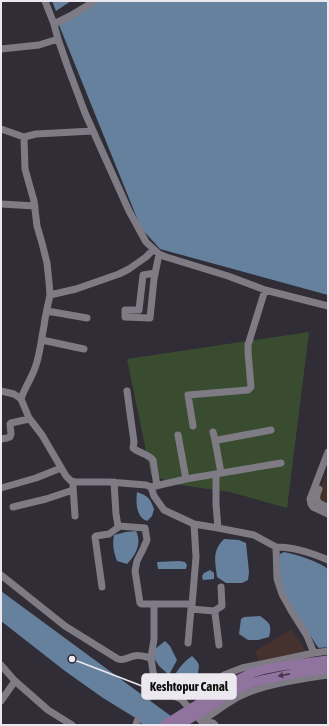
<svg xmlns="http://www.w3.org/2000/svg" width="329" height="726" font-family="'Asap Condensed',sans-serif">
  <rect width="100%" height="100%" fill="#302d36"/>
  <path fill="#45312d" d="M291 629 307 652 259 662 255 651Z"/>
  <path fill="#443229" d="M328 468V506L316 501Z"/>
  <path fill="#3a4c30" d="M309 332 287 508 230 492 180 485 151 475 127 359Z"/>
  <path fill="#66819d" d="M52 1H71L56 11Z
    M99 1H328V295L160 249 141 228 59 25Z
    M137 492C148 496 150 498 154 509L152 516 147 521C145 520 143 519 142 518 136 512 136 500 137 492Z
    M136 531C142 543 136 555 127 564L117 561C114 553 112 545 114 535L126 532Z
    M224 539 239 540 246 543 249 572 248 580 242 583H226L217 577C215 561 212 551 224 539Z
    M284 552C298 555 318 561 328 569V647L319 648 317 646 283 594 280 577 279 557 280 554Z
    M179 561 185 562 187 565 186 569H158L157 562Z
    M210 570 214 573V579L203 580 202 576 204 573Z
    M1 591 183 725H143L134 717 103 698 65 671 1 621Z
    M260 616C270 623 272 625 269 637L258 640H248L239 634 241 619 244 617Z
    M165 641 170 646 177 660 169 675 159 666 154 658 155 649Z
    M192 656C205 668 195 667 199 679L195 686 188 692H183L178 685 174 677C178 668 184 662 192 656Z"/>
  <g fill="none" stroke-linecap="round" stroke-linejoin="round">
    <path stroke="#7e7b85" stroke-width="7" d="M45 1 54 24 58 39 67 65 85 113 129 211 146 242 159 254 166 257 228 276 265 290 328 306
      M54 24 70 16 95 1
      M1 49 39 45 58 39
      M1 129 24 137
      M1 204 35 206
      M153 250 146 257 129 269 119 274 76 289 50 295C48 305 45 316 44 326 41 340 40 355 35 368 31 379 24 389 21 399L29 418 42 435 66 476 71 481 75 482H109L146 485 151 487 154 496 164 510 194 524 196 557 192 605 187 604H155L154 607V639L151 658 153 672 157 684 168 694 181 699 201 721 213 723 215 725
      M155 273 143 275 139 310H125V317L150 318 154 279 159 254
      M50 295 49 282 47 263 42 243 37 226 34 201 25 169 24 137 36 134 93 131
      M47 311 87 318
      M42 340 84 349
      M1 391 14 394 21 399
      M127 391 134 442 133 448C139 453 148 454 153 460L157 486
      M193 426 188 395 248 390 251 387 248 352V345L265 290
      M213 432 215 440H218L271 430
      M178 435 186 479
      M1 439 7 438 10 437 11 434 10 424 11 423 29 419
      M215 440 221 473
      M328 452 310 499 311 504 313 507 328 514
      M216 474V504L218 528
      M114 482 116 514 118 526 145 528 147 540 143 549 137 561 135 571 140 603 142 604H155
      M73 486 75 516
      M151 487 186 479 281 463
      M1 488 36 478 61 468
      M319 489C314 501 317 503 328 507
      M13 507 46 499 73 490
      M194 524 218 528 254 535 276 547 277 579 282 594 292 612 307 636 314 653 328 651
      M276 547C293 547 312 553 328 560
      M1 575 65 626 118 659C125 661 128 657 134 656 139 654 146 657 151 658
      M102 587 95 537 96 536 109 534 120 526
      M192 605 191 609 214 611 215 613 219 645
      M214 611 222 606 221 587
      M188 643 191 609
      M1 665 15 681 48 710 72 725
      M149 697 157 684
      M181 699 224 675 242 668 314 653
      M1 701 15 681
      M201 721C214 713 227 703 240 696 264 684 301 679 328 675
      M136 725 137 721"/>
    <path stroke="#90739e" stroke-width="9" d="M164 725C180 715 196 705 211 696 223 688 236 680 249 674 273 665 303 664 328 660
      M180 725 236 690 253 682 262 680 296 673 328 669"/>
  </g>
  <defs><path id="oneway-solid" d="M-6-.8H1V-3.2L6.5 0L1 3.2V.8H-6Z"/></defs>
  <use fill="#403748" href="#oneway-solid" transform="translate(284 675) rotate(169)"/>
  <path fill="none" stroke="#ebe9ef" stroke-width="1.5" d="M72 659L142 686"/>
  <circle fill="#ebe9ef" stroke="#26232c" stroke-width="1.5" cx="72" cy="659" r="4"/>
  <rect fill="#ebe9ef" stroke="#ebe9ef" stroke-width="1.5" x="142" y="674" width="94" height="25" rx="4"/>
  <g font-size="13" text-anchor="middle" font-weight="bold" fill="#111">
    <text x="189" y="691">Keshtopur Canal</text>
  </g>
  <rect width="329" height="726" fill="none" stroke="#ebe9ef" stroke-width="4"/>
</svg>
